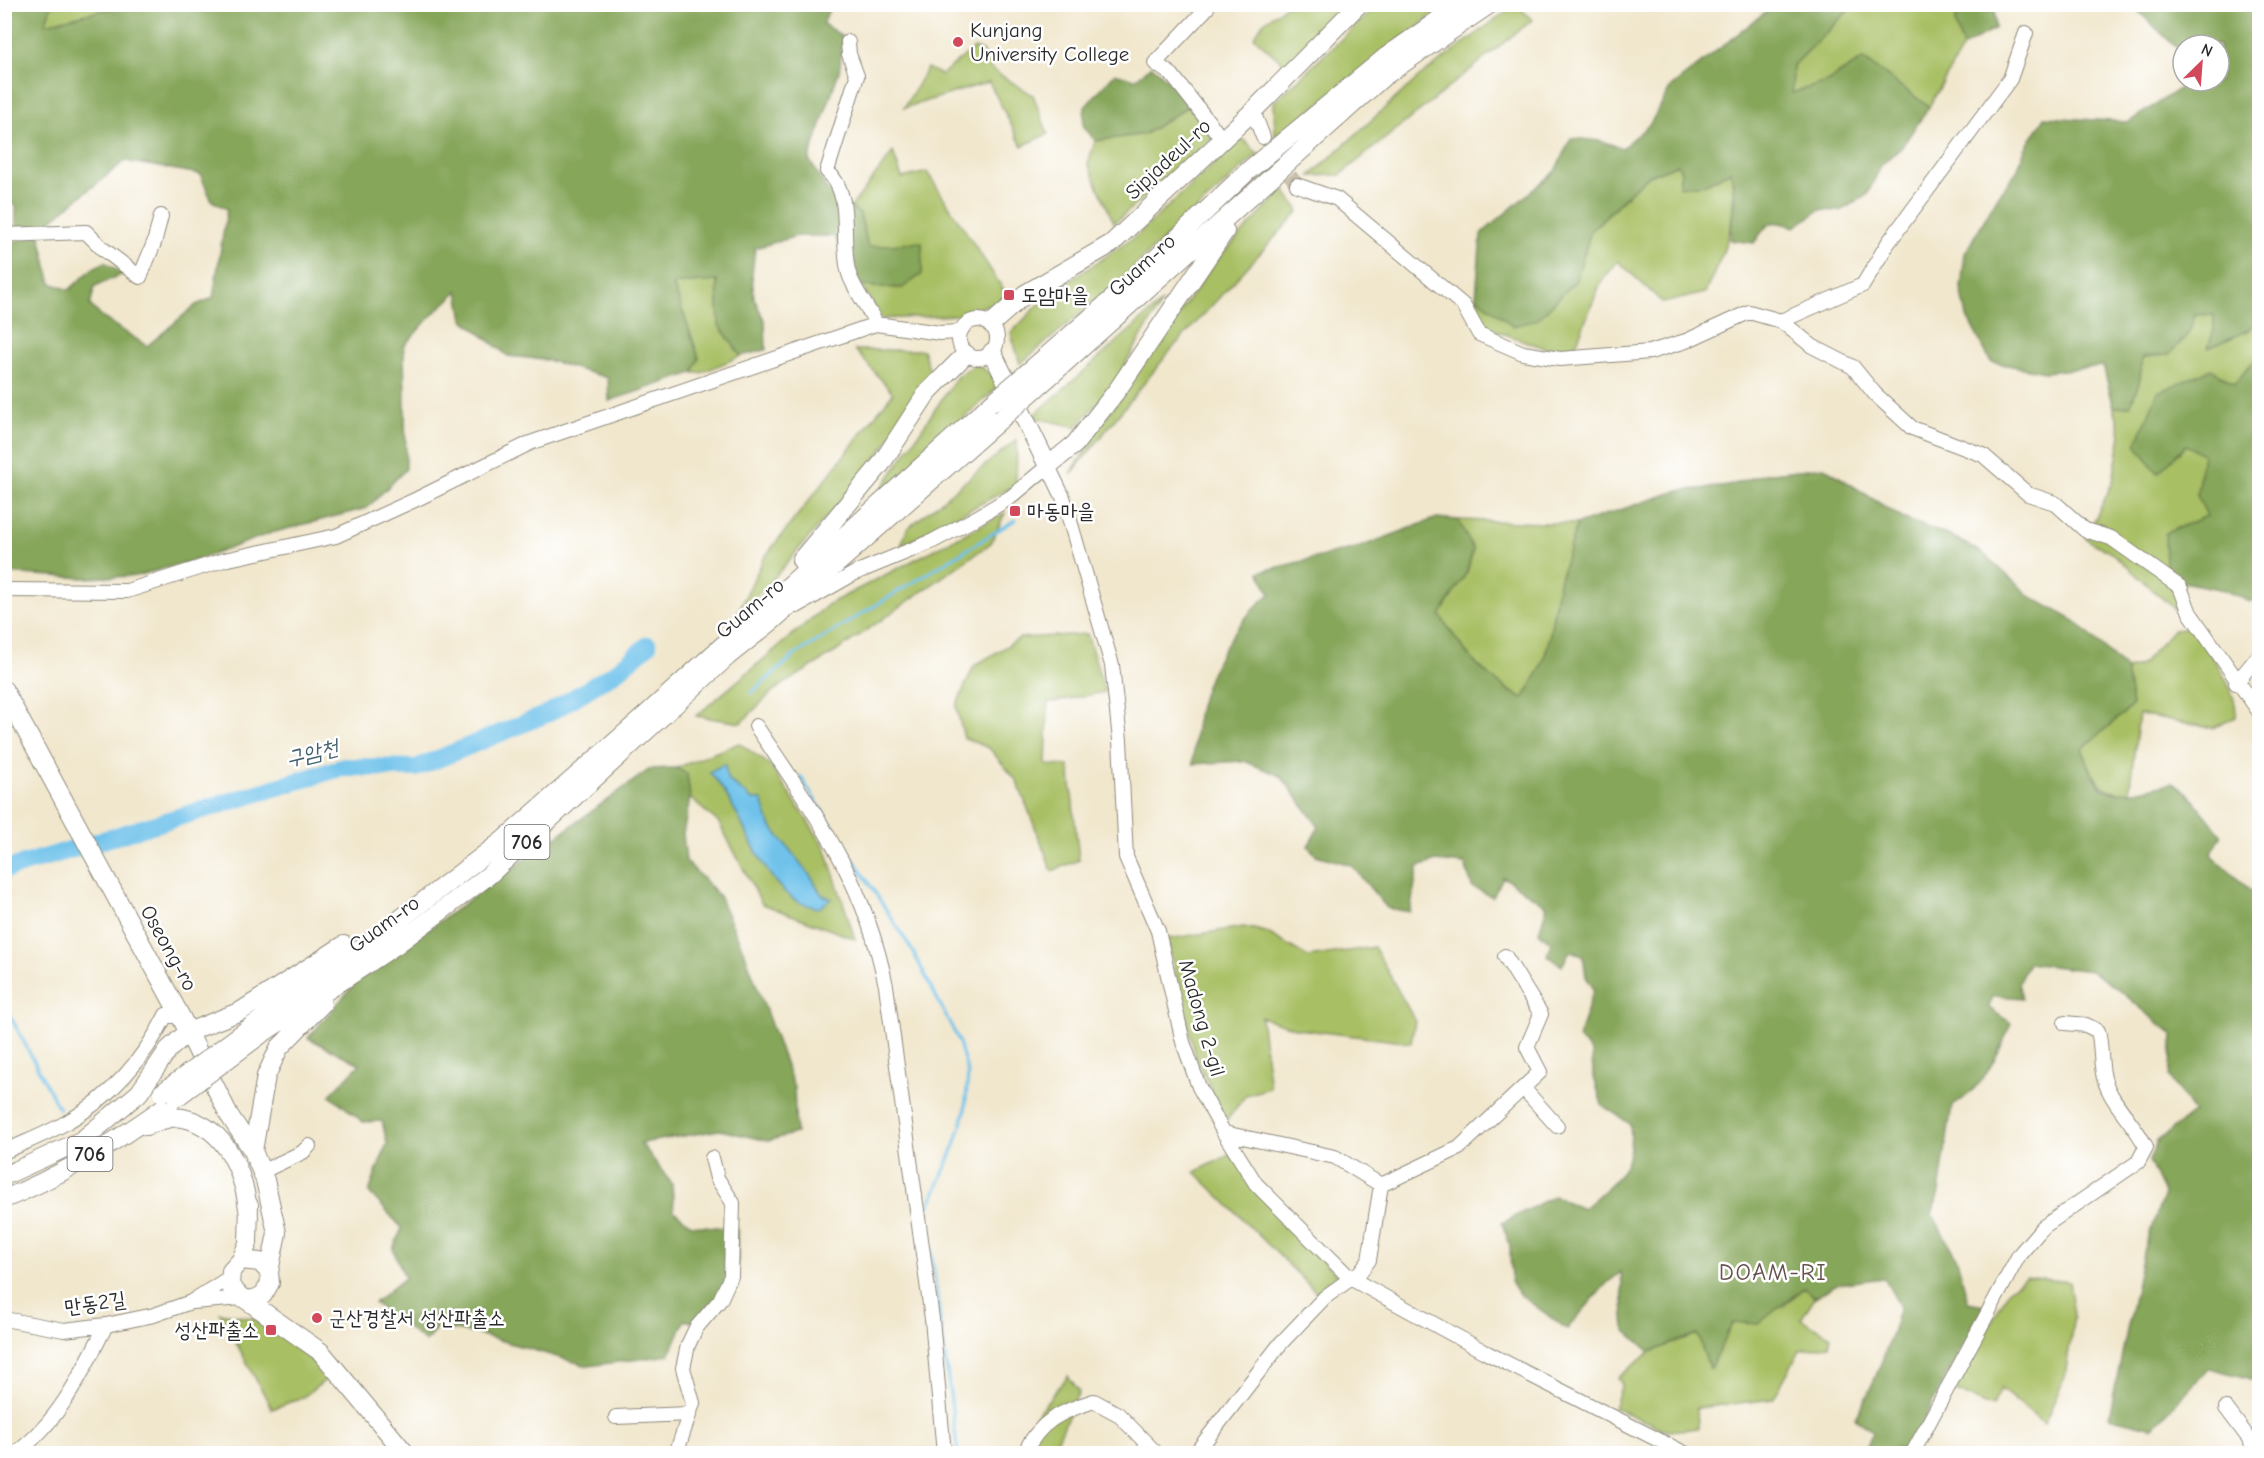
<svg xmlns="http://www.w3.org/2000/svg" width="2264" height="1458" font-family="'Comic Neue','Poor Story',sans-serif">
  <rect width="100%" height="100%" fill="#fff"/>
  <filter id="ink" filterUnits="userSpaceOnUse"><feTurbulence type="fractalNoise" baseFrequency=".0167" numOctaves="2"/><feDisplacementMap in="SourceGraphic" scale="12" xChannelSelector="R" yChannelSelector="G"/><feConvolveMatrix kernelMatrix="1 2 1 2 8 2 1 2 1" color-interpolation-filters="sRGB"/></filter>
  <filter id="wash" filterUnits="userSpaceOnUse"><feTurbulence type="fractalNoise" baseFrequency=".008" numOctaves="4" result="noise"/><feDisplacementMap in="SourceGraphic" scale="24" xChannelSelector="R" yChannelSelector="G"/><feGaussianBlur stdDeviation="1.35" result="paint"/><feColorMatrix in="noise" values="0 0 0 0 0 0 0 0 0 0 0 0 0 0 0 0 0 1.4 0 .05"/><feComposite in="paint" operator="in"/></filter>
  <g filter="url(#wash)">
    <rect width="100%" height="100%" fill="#f1e7cd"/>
    <path fill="#a8bf64" stroke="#6a7548" stroke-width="1.5" d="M1516 4 1532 20 1340 175 1310 176 1418 78Z
      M1773 4 1958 5 1955 24 1963 47 1929 107 1863 59 1827 82 1792 93 1793 66 1851 8Z
      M52 5H129L44 25Z
      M1287 5H1352L1286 66 1254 37 1263 23Z
      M1378 5H1446L1275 138 1274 102Z
      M974 48 982 51 992 70 1033 95 1048 134 1022 146 989 82 904 108 927 68 941 75Z
      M1188 106 1213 138 1114 223 1088 164 1095 141 1145 134Z
      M1242 138 1258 154 1097 300 1020 364 1011 333 1046 297 1136 236Z
      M893 152 902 178 927 172 1009 298 957 315 882 319 862 286 902 288 922 274V243L868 247 860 214 851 207Z
      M1678 164 1681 172 1679 186 1706 184 1731 170C1738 224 1727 245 1705 293L1663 303 1618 261 1601 282 1575 347 1545 348 1484 327 1476 297 1513 326 1576 280 1591 231 1646 177Z
      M1284 189 1299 211 1170 351 1071 474 1098 429 1215 262Z
      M717 281 719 325 741 356 701 373H693L698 355 673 284Z
      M1162 302 1111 388 1076 427 1032 417Z
      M2195 314 2214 315V329L2209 348 2249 330 2259 320V355L2234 384 2211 369 2179 454 2186 444 2203 454 2197 494 2207 516 2183 582V617L2113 554 2086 539 2113 481 2121 434 2114 407 2130 406 2139 383 2143 357 2189 334Z
      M855 350H923L932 378 870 467 766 587 736 616 764 558 893 393Z
      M977 364 1002 383 872 503 958 375Z
      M1017 439 1016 485 901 546 907 529Z
      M1005 513 991 543 837 651 774 690 741 723 696 716 829 604Z
      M1458 520 1577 524 1559 582 1548 645 1541 668 1523 699C1482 675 1465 654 1439 615L1467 572 1473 550Z
      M2192 628C2208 653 2238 687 2236 717L2213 728 2139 714 2129 793C2095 792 2095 777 2082 749L2132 706 2126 669 2140 666 2173 630Z
      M1087 634 1105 692 1048 703 1046 765 1069 766 1079 860 1052 871 1017 781 989 748 964 738 956 706 974 666 1020 638Z
      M739 743 770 765 825 847 855 939 762 904 719 823 690 798 687 774 676 768Z
      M1244 927 1266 932 1308 957 1374 947 1415 1021 1411 1043 1298 1029 1261 1017 1270 1088 1246 1095 1226 1121 1196 1058 1167 939Z
      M1231 1154 1281 1220 1339 1277 1317 1293 1195 1172Z
      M2026 1277 2069 1282 2074 1315 2065 1377 2044 1424 2001 1389 1992 1407 1954 1390 2009 1290Z
      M1804 1288 1815 1297 1801 1319 1831 1336 1829 1346 1800 1350 1773 1399 1697 1408 1698 1428 1668 1431 1614 1408 1622 1384 1618 1378 1650 1352 1697 1334 1710 1368 1733 1322 1782 1307Z
      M220 1313 262 1320 315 1363 327 1379 303 1397 272 1409Z
      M1068 1376 1079 1391 1052 1453 1022 1454 1036 1415Z"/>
    <path fill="#86a65a" stroke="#586842" stroke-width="1.5" d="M11 4 52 5 45 24 129 4 831 5 823 24 842 36 840 68 809 160 829 192 860 214 868 247 922 242V274L902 288 862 286 834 236H797L755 248 752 275 754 298 765 322 766 350 741 356 719 325 717 281 673 284 699 358 693 373 609 401 608 378 547 360 508 356 463 319 458 291 430 317 404 346 406 469 367 508 271 533 200 559 136 576 84 578 5 573V243L40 235 51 283 69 290 93 268 105 262 123 274 95 286 90 305 103 318 147 346 196 305 213 298 227 209 212 201 200 174 125 161 40 229 16 233V206L5 200 4 20Z
      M1958 5H1995V29L1963 47 1955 24Z
      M2132 5H2259L2260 320 2249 330 2208 348 2214 329V315L2195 314 2189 334 2168 355 2143 357 2139 383 2130 406 2114 407 2103 366 2045 372 1991 362 1967 317 1961 288 1965 253 2001 191 2017 171 2025 149 2045 117 2129 122 2191 81H2219V45H2183V54Z
      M1773 6 1852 7 1793 66 1792 93 1827 82 1863 59 1929 107 1901 148 1882 164 1867 195 1840 211 1820 210 1795 227C1769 218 1770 221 1754 243L1730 240 1735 196 1731 171 1706 184 1679 187 1681 172 1678 164 1646 177 1591 230 1576 280 1537 320 1513 326 1476 297 1481 234 1555 171 1571 138 1601 141 1622 148 1650 124 1671 87Z
      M1152 66 1187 97 1188 106 1145 134 1095 141 1083 125 1085 107 1115 73 1135 79Z
      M2259 356V597L2250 602 2224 590 2183 582 2166 567 2165 533 2207 516 2197 494 2203 454 2186 445 2158 473 2136 445 2158 392 2211 369 2234 384Z
      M1824 467 1902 518 1955 538 1984 554 2031 597 2075 621 2126 669 2132 706 2082 749C2087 760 2091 775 2098 784 2111 802 2153 786 2172 783L2187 792 2222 835 2211 855 2259 898V1381L2209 1368 2152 1428 2109 1417 2144 1248 2164 1194 2149 1161 2157 1141 2194 1112 2169 1077 2173 1035 2119 990 2091 971 2028 963 2018 984 2023 998 1992 996 1989 1008 2011 1023C1999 1054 1982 1090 1952 1106L1939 1192 1932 1214 1957 1259 1968 1302 1985 1305 1906 1452 1896 1448 1895 1453H1864L1873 1431 1855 1418C1875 1384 1889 1345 1900 1307L1884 1278 1837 1284 1815 1297 1803 1288 1758 1324 1733 1322 1710 1369 1697 1334 1650 1352 1625 1330 1621 1272 1606 1284 1567 1329 1519 1294 1511 1281 1510 1246 1502 1223 1554 1196 1583 1209C1615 1180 1635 1171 1630 1124L1602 1105 1593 1074 1592 1052 1578 1038 1594 989 1586 977 1583 955 1570 951 1562 966 1547 955 1551 943 1539 932 1547 906 1503 877 1493 897 1472 887 1465 864 1436 861 1418 867 1410 912 1387 908 1351 865 1316 855 1308 846 1319 827 1281 776 1244 761 1193 764C1194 750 1194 736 1197 722 1203 677 1234 622 1270 594L1259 572 1360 547 1437 518 1458 520 1473 549 1467 572 1440 615C1465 654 1482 675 1523 699L1541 668 1548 645 1559 582 1577 524 1677 491 1728 486 1764 474Z
      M676 768 687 774 690 798 683 834 686 861 719 896 745 954 794 1087 796 1133 768 1141 720 1130 641 1143 672 1184 674 1211 692 1225 737 1229 738 1271 698 1324 685 1320 669 1355 588 1366 478 1334 437 1327 426 1342 374 1303 405 1278 393 1249 402 1228 369 1192 387 1143 382 1121 363 1122 330 1095 360 1064 308 1038 357 981 650 769Z"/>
    <path fill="#70c2eb" stroke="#4e768b" stroke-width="1.5" d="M725 764 727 779 753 800H762L770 825 812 878 821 894 831 899 819 908C812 906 803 905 797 901 759 881 741 804 709 772Z"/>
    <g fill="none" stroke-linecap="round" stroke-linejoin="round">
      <path stroke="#70c2eb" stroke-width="3" d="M751 693 796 654 1015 520
        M800 776 912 950 958 1039 968 1074 965 1111 955 1145 926 1213 958 1454
        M4 1004 59 1109"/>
      <path stroke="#70c2eb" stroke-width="18" d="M4 870 344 767 416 768 549 713 616 672 648 645"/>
    </g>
  </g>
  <g filter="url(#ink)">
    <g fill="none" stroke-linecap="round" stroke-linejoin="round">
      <path stroke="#c9c1ad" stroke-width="14" stroke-dasharray="14 7" stroke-linecap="butt" d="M1278 158 1297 185"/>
      <g stroke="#8e897c" stroke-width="16">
        <path id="minor" d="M1207 8 1155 63 1172 75 1222 139
          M848 42 849 54 857 76 827 171C855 196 839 241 849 274 854 290 869 308 876 324
          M1253 111 1263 137
          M1297 185 1337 199 1463 305 1479 334 1523 353 1560 359 1650 352 1686 341 1749 312 1781 321 1863 285 1888 243 2010 79 2026 33
          M4 235 86 232 103 249 140 277 154 243 161 216
          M959 339a19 19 0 1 1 38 0a19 19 0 1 1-38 0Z
          M1781 321 1812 346 1853 367 1875 394 1912 428 1983 455 2028 494 2055 503 2085 530 2111 538 2180 587 2190 613 2260 713
          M4 590 127 591 224 560 336 536 417 499 530 443 876 324 940 333 960 332
          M797 606 855 573 933 541 976 518 1011 497 1048 466 1063 497 1112 665 1120 740 1126 857 1158 931 1183 1042 1199 1087 1224 1133 1335 1157 1381 1185 1459 1148 1540 1072 1527 1047 1541 1014 1505 956
          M2236 683 2260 654
          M756 726C816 815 864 878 886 986L932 1319 944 1454
          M1524 1089 1557 1126
          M1224 1133 1256 1184 1350 1278 1485 1352 1686 1454
          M4 1152C25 1142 47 1134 67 1122 110 1098 145 1058 166 1015L181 1017
          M261 1172 303 1152 309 1146
          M193 1302 242 1298
          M4 1319 64 1330 106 1325 154 1315 191 1302 229 1278
          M2226 1408 2250 1440 2255 1454
          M616 1417 689 1414
          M15 1454C60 1421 82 1373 106 1325
          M676 1454 693 1403 683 1368 688 1345 696 1328 720 1300 731 1276 733 1203 717 1178 712 1158
          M1024 1454C1039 1421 1062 1411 1094 1401L1118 1414 1157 1454
          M1195 1454 1281 1343 1325 1297 1360 1272 1369 1260 1381 1185
          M1912 1454 2019 1255 2043 1227 2138 1162 2146 1147C2135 1123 2111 1104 2104 1078 2100 1063 2102 1046 2098 1031L2086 1025 2065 1023"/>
      </g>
      <g stroke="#8e897c" stroke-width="20">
        <path id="major" d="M991 324 1025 294 1111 244 1253 111 1359 4
          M992 352 1048 466 1075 444 1118 389 1225 231
          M1035 366 1127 286 1249 170 1387 56 1461 4
          M1049 377 1383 77 1490 4
          M801 560 881 464 927 393 966 354
          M4 690 181 1017 229 1115 253 1151 265 1180 277 1233 269 1272 270 1283 263 1295 252 1300 242 1298 230 1286 231 1271 241 1260 260 1262 269 1272
          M252 1026 369 943 501 842 639 721 993 402
          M260 1035 396 945 489 875 728 656 772 621 1001 419
          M146 1126C157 1122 170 1116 183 1118 229 1128 245 1177 249 1217
          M80 1142 139 1093 168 1050 188 1032 241 1011 344 945
          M253 1151 266 1076 279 1048 322 1004
          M4 1176 89 1137
          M4 1199C63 1176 120 1139 171 1102
          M241 1260 248 1243 249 1205
          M245 1299 321 1352 406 1454"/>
      </g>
      <use href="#minor" stroke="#fff" stroke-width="14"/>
      <use href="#major" stroke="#fff" stroke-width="18"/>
      <g stroke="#8e897c" stroke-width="20" stroke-linecap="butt">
        <path id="major-bridge" d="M993 402 1035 366
          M1001 419 1049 377
          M162 1093 252 1026
          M177 1097 260 1035"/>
      </g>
      <use href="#major-bridge" stroke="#fff" stroke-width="18"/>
    </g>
  </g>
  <g fill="#d1495b" stroke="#fff" stroke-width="2">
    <circle cx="958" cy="42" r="6"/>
    <rect x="1003" y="289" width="12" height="12" rx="3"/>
    <rect x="1009" y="505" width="12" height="12" rx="3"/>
    <circle cx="317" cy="1318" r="6"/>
    <rect x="265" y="1324" width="12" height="12" rx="3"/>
  </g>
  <g text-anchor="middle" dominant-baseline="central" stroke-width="5" stroke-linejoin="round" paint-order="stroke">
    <g fill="#fff" stroke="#6b6b6b" stroke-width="1.5">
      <rect x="504.5" y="825" width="45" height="34" rx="4.5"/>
      <rect x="67.5" y="1137" width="45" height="34" rx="4.5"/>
    </g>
    <g font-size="20" font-weight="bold" fill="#2b2b2b">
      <text x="527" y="842">706</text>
      <text x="90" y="1154">706</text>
    </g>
    <g font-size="21" fill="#2b2b2b" stroke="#fff" text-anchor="start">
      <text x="970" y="30">Kunjang<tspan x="970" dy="24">University College</tspan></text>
      <text x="1021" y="295">도암마을</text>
      <text x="1027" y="511">마동마을</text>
      <text x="329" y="1318">군산경찰서 성산파출소</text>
      <text x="259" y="1330" text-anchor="end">성산파출소</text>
    </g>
    <g font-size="21" fill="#2b2b2b" stroke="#fff">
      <text transform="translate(1168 159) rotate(-43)">Sipjadeul-ro</text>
      <text transform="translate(1142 265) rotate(-42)">Guam-ro</text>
      <text transform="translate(750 608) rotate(-40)">Guam-ro</text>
      <text transform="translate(384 924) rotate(-36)">Guam-ro</text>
      <text transform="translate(169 948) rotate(61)">Oseong-ro</text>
      <text transform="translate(1202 1018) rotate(74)">Madong 2-gil</text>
      <text transform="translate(95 1303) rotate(-8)">만동2길</text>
    </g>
    <g font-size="22" font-style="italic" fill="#43606e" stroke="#fff">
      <text transform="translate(312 753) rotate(-14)">구암천</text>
    </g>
    <g font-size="24" letter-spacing="1.5" fill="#65524d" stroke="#fff">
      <text x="1773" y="1272">DOAM-RI</text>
    </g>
  </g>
  <rect width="2264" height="1458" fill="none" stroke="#fff" stroke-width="24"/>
  <g transform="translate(2201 63) rotate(25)"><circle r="28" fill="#ffffff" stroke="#aaaaaa" stroke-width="1.5"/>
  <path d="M0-4.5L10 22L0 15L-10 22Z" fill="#d1495b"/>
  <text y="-9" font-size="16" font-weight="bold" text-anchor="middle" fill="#2b2b2b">N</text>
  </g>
</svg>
